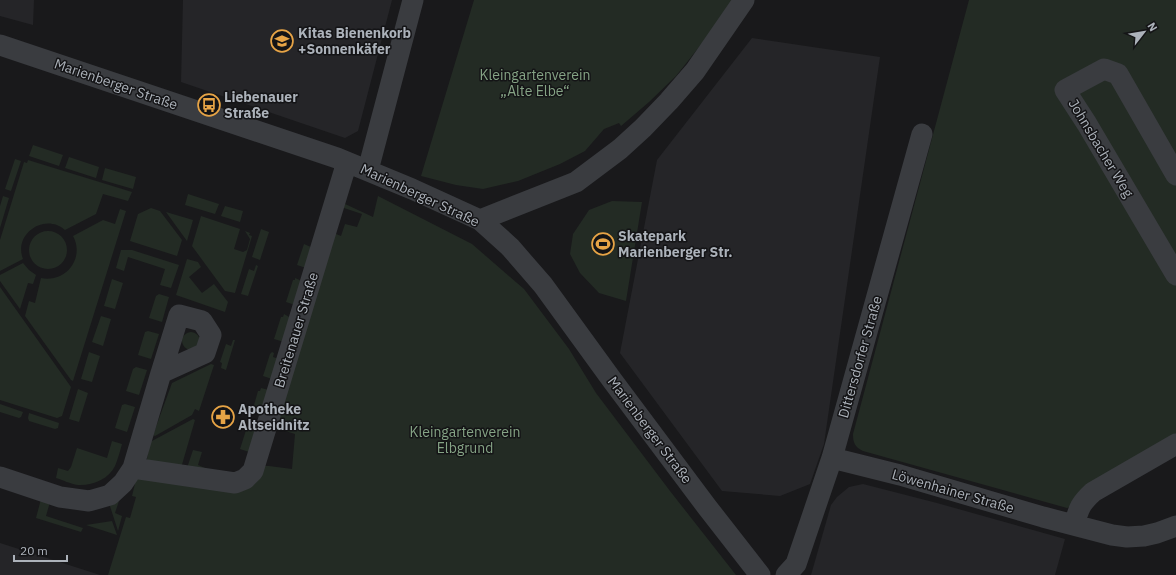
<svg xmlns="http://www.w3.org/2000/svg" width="1176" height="575" font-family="'IBM Plex Sans',sans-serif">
  <rect width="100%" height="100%" fill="#19191b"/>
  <path fill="#252528" d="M0 0H34L33 25 0 16Z
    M183 0H392L358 131 345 138 181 82Z
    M752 38 880 57 824 444 810 484 780 496 722 491 620 353 657 160Z
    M863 484 937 503 1065 539 1055 575H811L831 505 837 497 849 487Z
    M0 543 100 575H0Z"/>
  <path fill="#232b24" d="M474 0H734L726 13 676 76 649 102 621 126 619 123 604 129 585 151 560 164 518 181 483 189 456 185 421 176Z
    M969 0H1176V447L1082 502 1067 508 863 451C855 447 853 443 853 434Z
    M33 145 63 155 59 166 29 156Z
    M69 157 99 167 96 178 65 168Z
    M15 159 21 161 11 191 5 189Z
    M28 160 132 192 128 201 103 194 96 214 65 230C45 212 13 234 23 259L0 271V240L24 162 27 163Z
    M105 168 136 177 133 189 102 180Z
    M188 194 219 204 215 214 185 205Z
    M3 196 9 198 0 228V206Z
    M378 196 472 244 524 289 569 349 596 393 670 491 736 575H108L126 517 130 518 136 497 132 496 137 475 237 487 258 466H269L292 469 295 434 270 426 331 232 341 236 345 224 357 227 362 214 338 206 343 203 373 217Z
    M612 201 642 202 626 301 599 293 580 273 570 254 573 234 589 210Z
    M225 206 243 211 240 222 221 216Z
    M151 208 160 211 182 240 177 256 130 241 138 214Z
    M120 209 126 211 73 381 71 380 25 316 29 301 35 303 41 278C66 283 85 258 73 236L103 220 115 224Z
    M166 212 193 220 187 241Z
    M201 216 240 229 234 249 243 252 247 250 250 239 245 231 250 233 249 235 252 236 235 293 225 291 192 246Z
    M261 229 269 232 260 260 252 257Z
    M29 250a19 19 0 1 1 38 0a19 19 0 1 1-38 0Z
    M304 244 313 248 306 268 297 265Z
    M121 250H132L179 265 171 288 160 285 165 269 128 257 124 271 116 268Z
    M187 259 198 262 201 267 189 277 202 293 214 284 228 302 225 312 176 295Z
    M23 263 29 270 36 275 33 284 28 283 20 309 0 281V275Z
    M256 265 258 266 248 296 241 294 249 269 254 271Z
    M295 278 302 281 295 305 286 302 293 280H295Z
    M112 279 123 283 115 309 104 306Z
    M0 287 71 387 62 416 57 418 0 400Z
    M159 294 169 297 162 322 149 318 156 296Z
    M284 314 291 318 284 342 274 339 281 317H283Z
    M101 316 111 319 103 346 92 342Z
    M148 331 159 334 151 359 138 355 145 332Z
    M182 341a9 9 0 1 1 18 0a9 9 0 1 1-18 0Z
    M233 340H235L226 370 221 368 222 363 220 362 226 344 231 346Z
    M89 352 100 356 92 382 81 379Z
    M272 352 274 353 273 357 279 359 272 379 263 376 270 354Z
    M211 364 214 365 199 411 195 409 192 415 155 436 153 435 172 383Z
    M136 367 147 370 139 395 126 391 133 369Z
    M261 388 269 390 263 409 258 407 256 413 252 412 258 391H260Z
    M78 389 88 393 79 422 69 419Z
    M0 404 23 412 21 417 19 418 0 412Z
    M125 404 135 407 127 432 115 428 122 405Z
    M29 413 59 423 58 428 55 429 29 421 28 418Z
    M193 419 195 420 181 468 146 464 150 442Z
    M249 426 257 427 249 452 240 449 247 427H249Z
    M112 441 122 444C120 451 118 459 115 466 109 479 92 486 78 485 70 484 63 480 56 478L58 468 68 471 71 467 77 448 107 458Z
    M193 450 202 452 198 465 205 468H187Z
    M120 498 115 513 122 516 118 531 109 503Z
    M41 499 50 502 46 516 83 528 81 532 36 518Z
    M112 521 117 535 86 525Z"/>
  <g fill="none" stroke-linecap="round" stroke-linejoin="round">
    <path stroke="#3a3c40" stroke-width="21" d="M0 45 337 158 412 189 480 220 510 247 543 285 612 380 707 507 760 575
      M368 170 413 0
      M1176 175 1118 74 1104 69 1065 90 1087 124 1176 275
      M480 220 576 182 620 149 643 128 669 101 695 71 744 0
      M832 458 900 475 1043 517 1112 535 1127 537 1144 536 1157 533 1176 526
      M133 468 235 483 245 479 253 471 347 162
      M0 477 60 497 89 501 110 495 123 483 133 468 161 373 205 353 211 335 202 321 179 315 161 373
      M1074 525C1079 508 1080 504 1093 492L1176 444
      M786 575 796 564 832 458 922 134"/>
  </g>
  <defs>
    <g id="school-ring" transform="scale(1.15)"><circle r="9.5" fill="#141416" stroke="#e7a446" stroke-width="1.5"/><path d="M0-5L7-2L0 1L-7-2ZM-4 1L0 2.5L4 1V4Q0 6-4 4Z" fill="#e7a446"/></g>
    <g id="bus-ring" transform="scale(1.15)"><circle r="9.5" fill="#141416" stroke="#e7a446" stroke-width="1.5"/><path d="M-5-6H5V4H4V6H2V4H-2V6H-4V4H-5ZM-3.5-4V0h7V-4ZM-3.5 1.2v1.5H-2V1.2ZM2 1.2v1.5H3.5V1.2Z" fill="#e7a446"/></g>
    <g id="stadium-ring" transform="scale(1.15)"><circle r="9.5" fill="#141416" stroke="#e7a446" stroke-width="1.5"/><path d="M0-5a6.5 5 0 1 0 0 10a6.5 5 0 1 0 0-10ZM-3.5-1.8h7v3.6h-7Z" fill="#e7a446"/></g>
    <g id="pharmacy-ring" transform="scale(1.15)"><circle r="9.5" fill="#141416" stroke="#e7a446" stroke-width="1.5"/><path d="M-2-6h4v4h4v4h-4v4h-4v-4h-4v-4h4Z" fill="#e7a446"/></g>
  </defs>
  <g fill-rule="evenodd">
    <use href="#school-ring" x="282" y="41"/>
    <use href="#bus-ring" x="209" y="105"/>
    <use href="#stadium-ring" x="603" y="244"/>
    <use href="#pharmacy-ring" x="223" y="417"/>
  </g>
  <g text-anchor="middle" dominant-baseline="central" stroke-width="3" stroke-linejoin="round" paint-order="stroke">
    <g font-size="14" font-weight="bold" fill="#acb2ba" stroke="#141416" text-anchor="start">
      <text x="298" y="33">Kitas Bienenkorb<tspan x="298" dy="16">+Sonnenkäfer</tspan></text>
      <text x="224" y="97">Liebenauer<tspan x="224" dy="16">Straße</tspan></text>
      <text x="618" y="236">Skatepark<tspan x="618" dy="16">Marienberger Str.</tspan></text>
      <text x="238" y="409">Apotheke<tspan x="238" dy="16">Altseidnitz</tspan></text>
    </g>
    <g font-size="14" fill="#85a385" stroke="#141416">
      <text x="535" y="75">Kleingartenverein<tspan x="535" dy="16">„Alte Elbe“</tspan></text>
      <text x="465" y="432">Kleingartenverein<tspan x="465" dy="16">Elbgrund</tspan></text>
    </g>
    <g font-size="14" fill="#acb2ba" stroke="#141416">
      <text transform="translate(116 84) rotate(19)">Marienberger Straße</text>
      <text transform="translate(1101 148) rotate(59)">Johnsbacher Weg</text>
      <text transform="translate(420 195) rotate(25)">Marienberger Straße</text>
      <text transform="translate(296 330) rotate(-73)">Breitenauer Straße</text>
      <text transform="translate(860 357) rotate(-74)">Dittersdorfer Straße</text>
      <text transform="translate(650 430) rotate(53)">Marienberger Straße</text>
      <text transform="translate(953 491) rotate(16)">Löwenhainer Straße</text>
    </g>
  </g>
  <g transform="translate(1144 32) rotate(59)" stroke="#141416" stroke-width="3" paint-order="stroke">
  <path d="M0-3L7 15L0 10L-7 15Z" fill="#acb2ba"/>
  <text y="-6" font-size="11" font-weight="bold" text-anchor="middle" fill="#acb2ba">N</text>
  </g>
  <path d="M14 555v6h53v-6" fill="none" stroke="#acb2ba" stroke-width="2"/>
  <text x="20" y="555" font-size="12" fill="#acb2ba" stroke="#141416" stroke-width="3" paint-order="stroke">20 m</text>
</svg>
